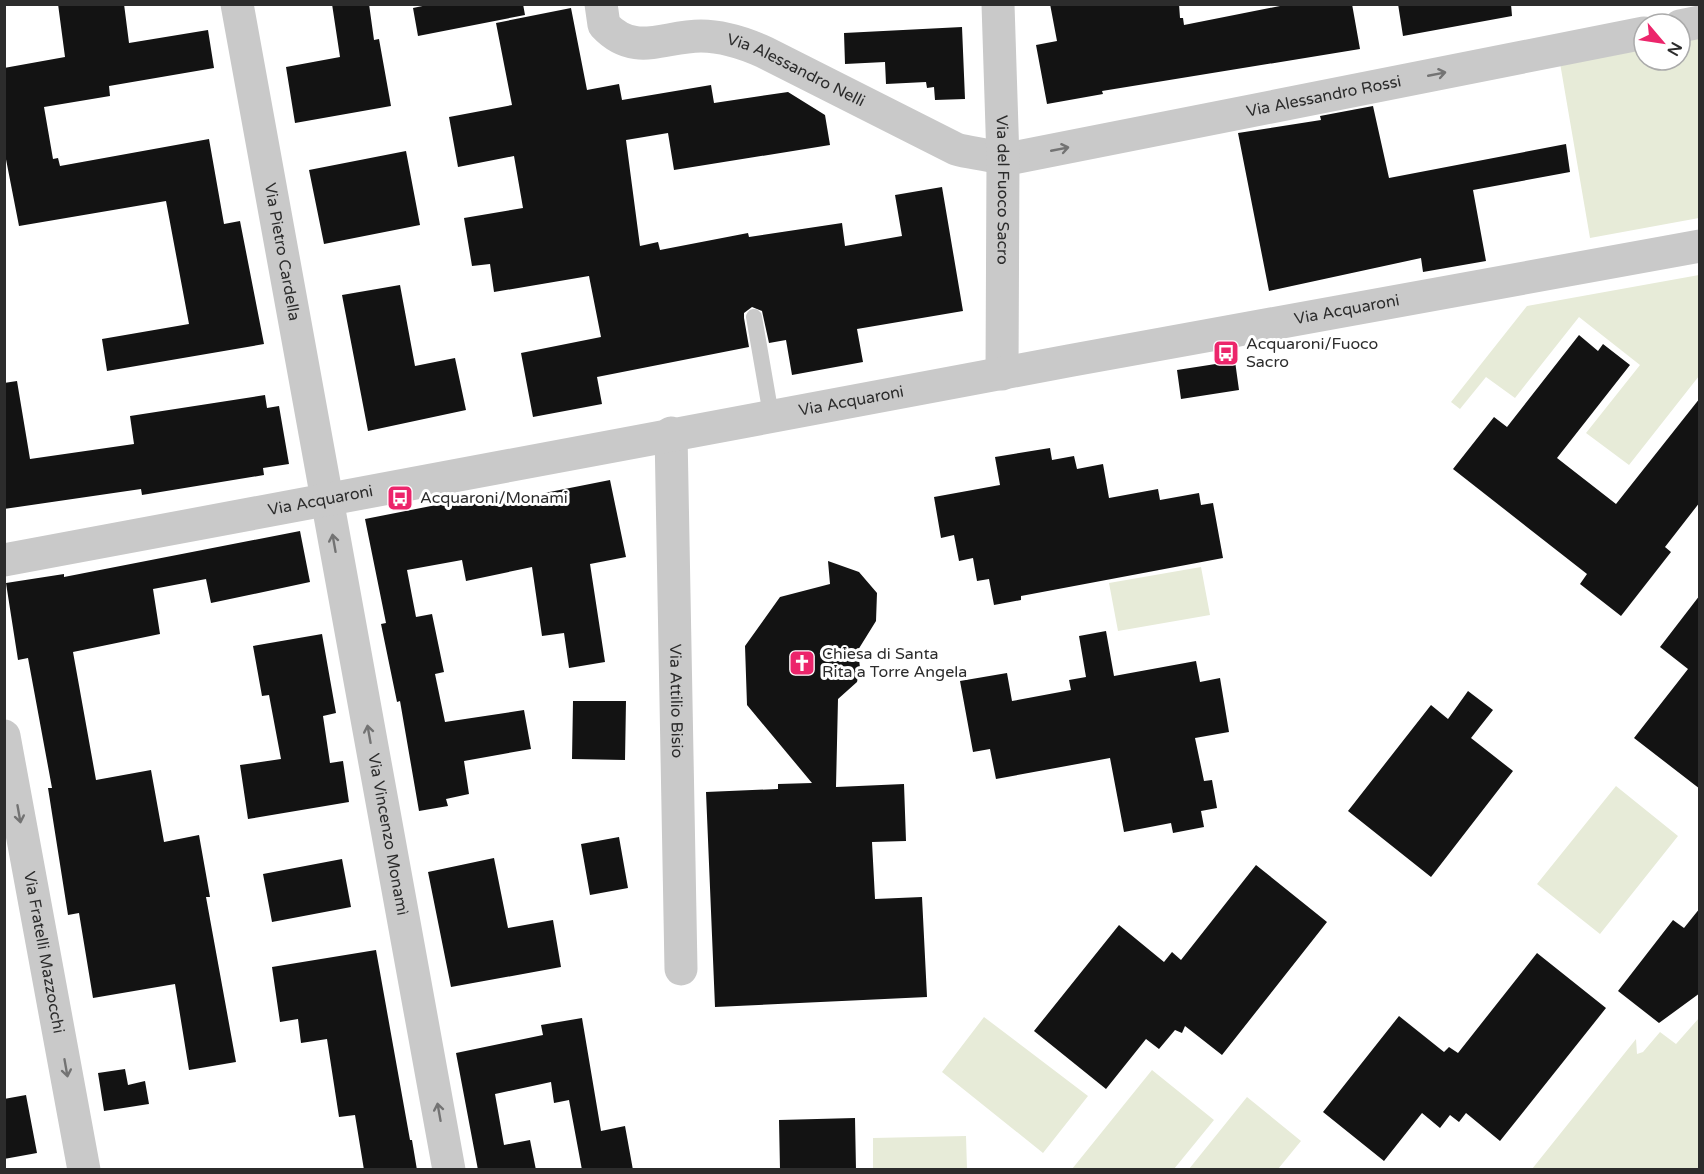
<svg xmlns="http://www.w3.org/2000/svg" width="1704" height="1174" font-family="'Varela Round',sans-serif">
  <rect width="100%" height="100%" fill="#fff"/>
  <path fill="#e7ebd8" d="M1699 38V218L1590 238 1560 63 1644 48V60H1680V42Z
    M1699 275V376L1629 465 1586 433 1640 365 1579 317 1515 398 1486 377 1460 409 1451 402 1527 306Z
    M1201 567 1210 615 1118 631 1109 583Z
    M1616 786 1678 836 1600 934 1537 884Z
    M984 1017 1088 1096 1043 1153 942 1072Z
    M1699 1018V1169H1532L1636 1039 1637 1054 1643 1052 1660 1032 1676 1044Z
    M1152 1070 1214 1120 1174 1169H1072Z
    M1247 1097 1301 1141 1278 1169H1189Z
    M966 1136 967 1169H873V1138Z"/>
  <path fill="#131313" d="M58 4H124L129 43 208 30 214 68 109 86 110 96 44 107 53 159 58 158 60 166 209 139 224 224 240 221 264 344 107 371 102 339 189 324 166 201 19 226 4 149V68L65 57Z
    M332 4H369L374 40 379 39 391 106 295 123 286 67 340 57Z
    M432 4H523L525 15 418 36 413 8Z
    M1050 4H1179L1180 18H1183L1184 25 1290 4H1352L1360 49 1102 91 1103 94 1047 104 1036 45 1057 41Z
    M1398 4H1511L1512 16 1403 36Z
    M571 8 587 90 619 84 622 100 711 85 714 103 788 92 825 115 830 145 674 170 668 133 626 140 640 246 658 242 660 250 748 233 749 237 842 223 845 246 902 236 895 195 942 187 963 311 857 329 863 362 792 375 786 340 769 343 762 311 752 307 744 313V318L749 347 597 377 602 404 533 417 521 353 601 337 589 276 494 292 490 264 472 266 464 218 523 208 514 156 458 167 449 117 512 105 496 23Z
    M962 27 965 99 935 100 934 87 927 88 926 82 886 84 885 62 845 64 844 33Z
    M1373 106 1389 178 1566 144 1570 172 1473 190 1486 261 1423 272 1421 258 1269 291 1238 133 1321 120 1320 116Z
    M406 151 420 225 324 244 309 170Z
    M400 285 415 366 455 358 466 410 368 431 342 295Z
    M1579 335 1598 351 1603 344 1630 365 1557 458 1616 504 1700 398V502L1665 547 1671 552 1621 616 1580 584 1587 574 1453 469 1494 417 1507 427Z
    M1235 361 1239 390 1181 399 1177 370Z
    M17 381 30 459 134 444 130 416 265 395 267 408 279 406 289 464 263 468 264 475 142 495 141 489 4 509V383Z
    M1050 448 1052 460 1074 456 1077 469 1103 464 1109 498 1158 489 1160 500 1199 493 1201 505 1213 503 1223 558 1021 596V600L994 605 989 579 977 581 973 558 959 561 954 535 941 538 934 497 1000 485 995 457Z
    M610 480 626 557 590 564 605 662 569 668 564 633 542 636 532 567 466 581 462 560 407 570 416 617 432 614 444 672 435 674 445 722 524 710 531 749 464 761 469 794 446 799 448 806 419 811 400 701 397 702 381 624 386 623 365 519 487 495 489 504Z
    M300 531 310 582 211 603 206 579 153 589 160 634 73 652 96 780 151 770 164 842 199 835 210 897H206L236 1062 189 1070 175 984 93 998 79 913 68 915 48 788H52L28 658 18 660 6 583 64 574V577Z
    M828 561 859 572 877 593 876 621 858 650 860 668 857 682 838 699 836 787 904 784 906 841 872 842 875 899 922 897 927 997 715 1007 706 792 778 789V784L812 783 747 705 745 646 780 597 830 584Z
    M1700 595V789L1634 738 1688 669 1660 647Z
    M1106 631 1114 676 1196 661 1200 682 1220 678 1229 732 1195 738 1204 781 1212 780 1217 808 1201 811 1204 827 1173 833 1171 823 1124 832 1110 758 996 779 990 749 973 752 960 681 1007 673 1012 701 1071 690 1069 680 1086 677 1079 636Z
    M322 634 336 713 323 716 330 763 343 761 349 802 248 819 240 765 281 759 269 695 262 696 253 646Z
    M1468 691 1493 710 1471 738 1513 771 1431 877 1348 811 1431 705 1448 719Z
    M573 701H626L625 760 572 759Z
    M619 837 628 888 590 895 581 844Z
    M494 858 508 928 553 920 561 967 451 987 428 872Z
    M342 859 351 907 272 922 263 874Z
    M1256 865 1327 922 1222 1055 1185 1026 1182 1033 1175 1030 1159 1049 1146 1039 1106 1089 1034 1031 1119 925 1164 962 1172 952 1181 960Z
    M1700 908V993L1659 1023 1618 991 1673 920 1684 928Z
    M376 950 410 1140H412L417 1170H364L355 1115 339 1117 327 1039 301 1043 298 1019 280 1022 272 967Z
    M1537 953 1606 1008 1500 1141 1466 1113 1459 1122 1450 1115 1440 1128 1422 1113 1384 1161 1323 1112 1399 1016 1444 1052 1449 1047 1458 1053Z
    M582 1018 601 1131 625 1126 633 1170H582L569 1100 554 1103 551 1082 495 1094 504 1145 530 1140 536 1170H478L456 1053 543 1035 541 1025Z
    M125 1069 128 1085 145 1081 149 1104 104 1111 98 1073Z
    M26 1095 37 1153 4 1159V1099Z
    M855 1118 856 1170H780L779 1120Z"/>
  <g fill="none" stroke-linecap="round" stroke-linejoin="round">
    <path stroke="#c9c9c9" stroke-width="16" d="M754 317 771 415"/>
    <g stroke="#c9c9c9" stroke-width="33">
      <path id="s1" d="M237 4 449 1170"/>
      <path id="s2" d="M601 4 604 25C635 58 663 36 701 36 723 36 744 43 764 52L956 149C972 154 987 153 1003 160L1644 33"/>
      <path id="s3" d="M998 4 1003 160 1002 374"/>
      <path d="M1680 26 1700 22"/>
      <path id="s4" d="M671 433 681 969"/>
      <path id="s5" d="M4 560C569 454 1134 347 1700 246"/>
      <path id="s6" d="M4 736 84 1170"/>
    </g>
  </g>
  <defs><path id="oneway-shaft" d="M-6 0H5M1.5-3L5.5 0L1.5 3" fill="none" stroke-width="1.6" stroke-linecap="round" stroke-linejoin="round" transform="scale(1.5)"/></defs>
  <g stroke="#737373">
    <use href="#oneway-shaft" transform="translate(1437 74) rotate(-11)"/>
    <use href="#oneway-shaft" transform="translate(1060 149) rotate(-11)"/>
    <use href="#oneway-shaft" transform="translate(334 543) rotate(-100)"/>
    <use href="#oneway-shaft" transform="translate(369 734) rotate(-100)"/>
    <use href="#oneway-shaft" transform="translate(19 814) rotate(80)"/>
    <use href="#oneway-shaft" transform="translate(66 1068) rotate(80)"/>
    <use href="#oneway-shaft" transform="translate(439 1112) rotate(-100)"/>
  </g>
  <defs>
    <g id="bus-square" transform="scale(1.35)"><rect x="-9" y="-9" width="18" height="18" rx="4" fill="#ec256b" stroke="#fff"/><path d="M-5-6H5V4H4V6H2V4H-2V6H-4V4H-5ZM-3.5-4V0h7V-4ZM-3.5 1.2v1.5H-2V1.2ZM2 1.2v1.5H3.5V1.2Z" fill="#fff"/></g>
    <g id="church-square" transform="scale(1.35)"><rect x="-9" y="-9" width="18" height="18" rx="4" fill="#ec256b" stroke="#fff"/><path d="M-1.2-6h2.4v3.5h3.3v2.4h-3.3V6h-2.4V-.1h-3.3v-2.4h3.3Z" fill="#fff"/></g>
  </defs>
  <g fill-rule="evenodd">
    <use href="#bus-square" x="1226" y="353"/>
    <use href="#bus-square" x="400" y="498"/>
    <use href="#church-square" x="802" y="663"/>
  </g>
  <g text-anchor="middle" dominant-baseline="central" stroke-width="6" stroke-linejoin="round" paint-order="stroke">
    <g font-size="16" fill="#2c2c2c" stroke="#fff">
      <text stroke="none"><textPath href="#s2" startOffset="226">Via Alessandro Nelli</textPath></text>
      <text stroke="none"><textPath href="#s2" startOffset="780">Via Alessandro Rossi</textPath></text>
      <text stroke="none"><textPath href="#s3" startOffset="186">Via del Fuoco Sacro</textPath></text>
      <text stroke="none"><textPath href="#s1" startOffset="252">Via Pietro Cardella</textPath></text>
      <text stroke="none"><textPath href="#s5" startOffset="1366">Via Acquaroni</textPath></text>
      <text stroke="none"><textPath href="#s5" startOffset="862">Via Acquaroni</textPath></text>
      <text stroke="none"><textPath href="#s5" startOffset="322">Via Acquaroni</textPath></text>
      <text stroke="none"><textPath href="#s4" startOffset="268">Via Attilio Bisio</textPath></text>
      <text stroke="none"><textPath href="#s1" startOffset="844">Via Vincenzo Monamì</textPath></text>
      <text stroke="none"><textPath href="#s6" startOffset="220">Via Fratelli Mazzocchi</textPath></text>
    </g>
    <g font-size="16" fill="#2c2c2c" stroke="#fff" text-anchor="start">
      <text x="1246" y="344">Acquaroni/Fuoco<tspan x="1246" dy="18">Sacro</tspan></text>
      <text x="420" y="498">Acquaroni/Monami</text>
      <text x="822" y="654">Chiesa di Santa<tspan x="822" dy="18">Rita a Torre Angela</tspan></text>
    </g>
  </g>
  <rect width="1704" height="1174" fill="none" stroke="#2c2c2c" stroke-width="12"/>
  <g transform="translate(1662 42) rotate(119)"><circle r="28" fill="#ffffff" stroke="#ababab" stroke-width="1.5"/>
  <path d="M0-4.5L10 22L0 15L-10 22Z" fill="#ec256b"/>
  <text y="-9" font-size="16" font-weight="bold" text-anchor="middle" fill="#2c2c2c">N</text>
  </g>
</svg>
